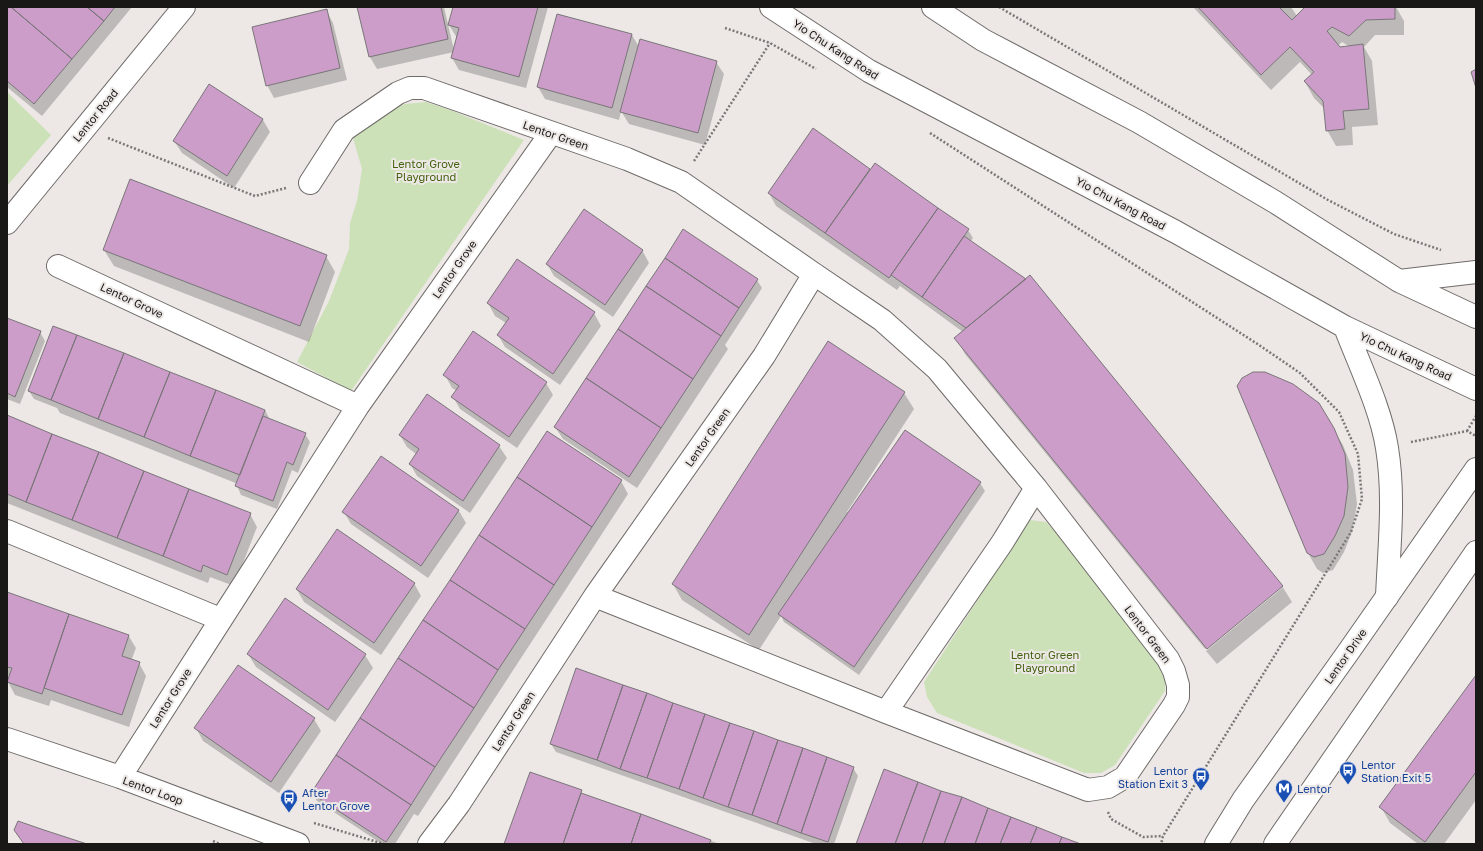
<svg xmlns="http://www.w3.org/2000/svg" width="1483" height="851" font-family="'Golos Text',sans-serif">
  <rect width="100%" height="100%" fill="#ede8e6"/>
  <path fill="#cce1b7" d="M7 92 51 135 7 186Z
    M426 102 450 110 524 140 351 391 297 362 329 301 349 249 350 223 357 201 362 169 353 138 377 115 405 104Z
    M1030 520 1046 522 1059 536 1160 662 1165 673V691L1115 765 1101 773H1084L937 713 927 697 924 682Z"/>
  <path fill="#0003" fill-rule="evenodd" d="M7 7H132L42 116 7 87Z
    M358 7H444L454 50 457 38 449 25 454 7H548L526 88 459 70 452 58 454 52 377 69 370 57Z
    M1193 7H1291L1297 16 1307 7H1396L1404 21V35H1375L1364 47 1372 61 1378 125 1352 127 1353 145 1336 146 1327 130 1324 108 1314 98 1305 82 1312 75 1300 62 1271 90ZM1342 42 1350 47 1340 48 1338 46Z
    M326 10 333 23 347 80 274 98 267 85Z
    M557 15 632 35 639 47 716 62 724 74 705 145 629 124 621 111 619 120 545 99 538 87Z
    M209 86 263 120 270 132 234 188 182 153 174 141Z
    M813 130 870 170 968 230 973 238 970 242 1282 586 1205 649 965 354 956 338 963 332 900 286 897 290 776 206 769 193Z
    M104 250 326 256 335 272 309 342 114 266Z
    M642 250 649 263 613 317 554 276 547 264Z
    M518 260 594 313 601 326 560 385 505 347 498 335 506 323 495 316 488 303Z
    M757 280 762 288 725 345 728 349 637 488 563 439 555 427Z
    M7 319 40 332 45 341 20 404 7 399Z
    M445 375 546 383 553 395 517 448 460 409 453 397 457 391 452 388Z
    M29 391 265 410 270 420 305 434 310 442 298 473 292 470 277 509 241 495 237 486 238 484 60 413 57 408 34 399Z
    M904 393 914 409 847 512 849 513 980 483 985 491 859 675 784 622 781 616 759 650 682 600 673 584Z
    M7 417 250 514 257 527 234 586 210 577 208 583 7 503Z
    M1333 429 1343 445 1353 470 1357 504 1352 532 1344 552 1333 570 1323 573 1317 569 1308 553Z
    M400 435 499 446 507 458 470 513 417 476 410 464 416 454 407 447Z
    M381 457 459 511 466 523 428 578 351 524 344 512Z
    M621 481 628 494 418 816 414 814 395 844H382L317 801 312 793Z
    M414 583 421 596 381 655 304 602 297 590Z
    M1282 586 1292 602 1217 664 1206 651 1282 588Z
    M7 593 128 635 136 648 131 661 139 663 146 676 129 727 51 700 49 706 15 695 8 682 10 677 7 676Z
    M285 600 365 655 373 668 335 722 256 667 248 654Z
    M1476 677V800L1444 844H1418L1390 823 1381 807Z
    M314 719 321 731 279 793 203 741 196 728Z
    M551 744 853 768 858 776 834 844H816L556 752Z
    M581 791 583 795 720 844H505Z"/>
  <path fill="#cd9dc9" stroke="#797679" d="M7 7H11L72 59 34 104 7 81Z
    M11 7H87L104 21 72 59Z
    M87 7H115L104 21Z
    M357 7H441L448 39 369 57Z
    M453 7H538L519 77 451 58 459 28 448 25Z
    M1198 7H1281L1280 8 1292 20 1305 7H1395V19L1366 20 1349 36 1332 27 1327 31 1340 47 1363 44 1369 109 1343 111 1345 129 1326 131 1323 101 1304 81 1314 72 1290 47 1261 75Z
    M327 9 340 68 266 86 252 27Z
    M557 14 632 34 612 108 537 87Z
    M640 39 717 61 698 133 620 112Z
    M1476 69V88L1471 72Z
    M209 84 263 119 227 176 173 141Z
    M813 128 870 169 825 233 768 193Z
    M875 163 938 208 889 278 825 233Z
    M130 179 327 255 300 326 103 250Z
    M938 208 969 229 922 297 891 275Z
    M584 209 643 250 605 305 546 264Z
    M683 229 758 279 739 308 665 258Z
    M964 236 1026 279 966 328 922 297Z
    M665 258 739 308 721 336 646 286Z
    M517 259 595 312 553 374 497 335 509 318 487 303Z
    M1030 275 1283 586 1207 649 954 338Z
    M646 286 721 336 693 379 618 329Z
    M7 318 41 331 15 397 7 393Z
    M53 326 77 335 51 400 28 391Z
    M618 329 693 379 661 428 586 378Z
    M473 331 547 382 509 437 451 397 459 386 443 375Z
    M77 335 124 353 98 419 51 400Z
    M828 341 905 392 749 635 672 584Z
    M124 353 170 372 144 437 98 419Z
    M170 372 216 390 190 456 144 437Z
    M1253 372H1265L1293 384 1319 403 1334 428 1345 454 1348 487 1344 516 1335 536 1324 554 1314 557 1307 553 1237 386 1242 378Z
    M586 378 661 428 629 477 554 427Z
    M216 390 265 410 240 475 190 456Z
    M427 394 500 445 463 501 409 464 419 449 399 435Z
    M7 415 52 434 26 502 7 494Z
    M263 416 306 433 293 465 287 462 273 501 235 486Z
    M905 430 981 482 854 667 778 614Z
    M547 431 622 480 592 527 517 477Z
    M52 434 99 452 72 520 26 502Z
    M99 452 144 471 117 538 72 520Z
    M381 456 459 510 421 566 342 512Z
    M144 471 189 489 163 556 117 538Z
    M517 477 592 527 554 585 479 535Z
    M189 489 251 513 227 575 203 565 201 572 163 556Z
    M337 529 415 583 374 643 296 589Z
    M479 535 554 585 525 629 450 580Z
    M450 580 525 629 498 670 423 620Z
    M7 592 69 614 42 694 7 682 12 668 7 667Z
    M285 598 366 654 328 710 247 654Z
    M69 614 129 635 122 656 140 662 122 715 44 688Z
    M423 620 498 670 474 708 398 658Z
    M398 658 474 708 435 767 360 718Z
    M238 665 315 718 271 782 194 728Z
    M576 668 623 685 597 760 550 744Z
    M1476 675V772L1425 842 1379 807Z
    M623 685 647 693 620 769 597 760Z
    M647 693 673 703 647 778 620 769Z
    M673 703 705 714 679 789 647 778Z
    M705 714 730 723 703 798 679 789Z
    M360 718 435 767 411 805 336 755Z
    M730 723 754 731 728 807 703 798Z
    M754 731 778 740 752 815 728 807Z
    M778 740 803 748 777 824 752 815Z
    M803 748 827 757 801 833 777 824Z
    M336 755 411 805 386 842 311 793Z
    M827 757 854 767 828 842 801 833Z
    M884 769 918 782 895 844H856Z
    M530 772 582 790 563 844H504Z
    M918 782 941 791 922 844H895Z
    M941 791 962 797 944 844H922Z
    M581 793 641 814 631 844H563Z
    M962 797 988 808 975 844H944Z
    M988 808 1011 817 1000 844H975Z
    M641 814 711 840 709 844H631Z
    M1011 817 1037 827 1030 844H1000Z
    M18 821 44 830 87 844H24L14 830Z
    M1037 827 1062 837 1059 844H1030Z
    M1062 837 1081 844H1059Z"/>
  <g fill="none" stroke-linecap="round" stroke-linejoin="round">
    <g stroke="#6f6b69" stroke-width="24">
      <path id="minor" d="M310 183 344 130 398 93 410 88H424L627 159 681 182 814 274 882 320 937 369 1036 488 1168 659 1174 671 1178 685V697L1174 705 1125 777 1108 787 1088 790 886 712 595 596
        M7 223 184 7
        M58 266 358 406
        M7 531 220 619
        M886 712 1002 543 1036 488
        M7 739 120 777 298 844
        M120 777 358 406 551 133
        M429 844 459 804 595 596 764 356 814 274
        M1216 844 1243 800 1349 651 1476 469
        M1275 844 1476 552"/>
    </g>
    <g stroke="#6f6b69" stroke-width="24">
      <path id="major" d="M771 7 869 71 1176 232 1345 327 1476 389
        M933 7 983 40 1139 122 1275 202 1399 281 1476 317
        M1399 281 1476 272
        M1345 327C1359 364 1381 409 1387 448 1395 497 1389 547 1387 597"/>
    </g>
    <path stroke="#7a7876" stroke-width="2.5" stroke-dasharray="2 2" stroke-linecap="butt" d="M999 7 1328 200 1394 234 1441 250
      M725 28 770 43 816 69
      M930 133 1259 345 1300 373 1339 412 1358 454 1362 499 1351 532 1163 836 1161 844
      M108 138 255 196 286 188
      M694 161 770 43
      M1467 431 1476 416
      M1411 442 1467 431 1476 436
      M1108 812 1111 819 1143 837 1163 836
      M314 823 384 844
      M213 841 220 844"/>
    <use href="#minor" stroke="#fff" stroke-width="22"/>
    <use href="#major" stroke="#fff" stroke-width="22"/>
  </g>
  <defs>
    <g id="bus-pin" transform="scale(0.9)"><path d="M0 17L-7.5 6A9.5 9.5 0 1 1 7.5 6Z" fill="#1a4fb4" stroke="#ede8e6"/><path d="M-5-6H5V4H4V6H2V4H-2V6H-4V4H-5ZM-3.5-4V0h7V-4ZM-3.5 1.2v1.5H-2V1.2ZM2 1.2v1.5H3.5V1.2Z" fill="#fff"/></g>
    <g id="metro-pin" transform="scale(0.9)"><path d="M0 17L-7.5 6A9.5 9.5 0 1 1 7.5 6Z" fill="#1a4fb4" stroke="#ede8e6"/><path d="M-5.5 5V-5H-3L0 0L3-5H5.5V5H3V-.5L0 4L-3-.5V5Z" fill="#fff"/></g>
  </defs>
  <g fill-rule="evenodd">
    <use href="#bus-pin" x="1348" y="770"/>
    <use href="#bus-pin" x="1201" y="776"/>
    <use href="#metro-pin" x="1284" y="788"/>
    <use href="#bus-pin" x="289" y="798"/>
  </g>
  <g text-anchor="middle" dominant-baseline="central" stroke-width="4" stroke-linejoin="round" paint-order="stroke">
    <g font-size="11" fill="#191817" stroke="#ede8e6">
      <text transform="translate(836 49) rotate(33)">Yio Chu Kang Road</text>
      <text transform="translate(95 115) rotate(-51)">Lentor Road</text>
      <text transform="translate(556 135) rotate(19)">Lentor Green</text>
      <text transform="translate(1121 203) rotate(28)">Yio Chu Kang Road</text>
      <text transform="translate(454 269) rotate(-55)">Lentor Grove</text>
      <text transform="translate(132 300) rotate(25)">Lentor Grove</text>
      <text transform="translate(1406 356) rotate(25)">Yio Chu Kang Road</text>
      <text transform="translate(707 437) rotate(-55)">Lentor Green</text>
      <text transform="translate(1148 634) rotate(53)">Lentor Green</text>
      <text transform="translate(1345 656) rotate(-55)">Lentor Drive</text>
      <text transform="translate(170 698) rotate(-58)">Lentor Grove</text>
      <text transform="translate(513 721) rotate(-57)">Lentor Green</text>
      <text transform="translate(153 790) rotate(20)">Lentor Loop</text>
    </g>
    <g font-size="11" fill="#43620f" stroke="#ede8e6">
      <text x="426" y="163">Lentor Grove<tspan x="426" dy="13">Playground</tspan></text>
      <text x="1045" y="654">Lentor Green<tspan x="1045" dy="13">Playground</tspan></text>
    </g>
    <g font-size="11" fill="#164399" stroke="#ede8e6" text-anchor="start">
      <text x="1361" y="764">Lentor<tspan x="1361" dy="13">Station Exit 5</tspan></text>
      <text x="1188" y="770" text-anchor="end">Lentor<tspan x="1188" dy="13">Station Exit 3</tspan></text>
      <text x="1297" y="788">Lentor</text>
      <text x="302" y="792">After<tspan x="302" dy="13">Lentor Grove</tspan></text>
    </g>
  </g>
  <rect width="1483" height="851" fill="none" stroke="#191817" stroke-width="16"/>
</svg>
